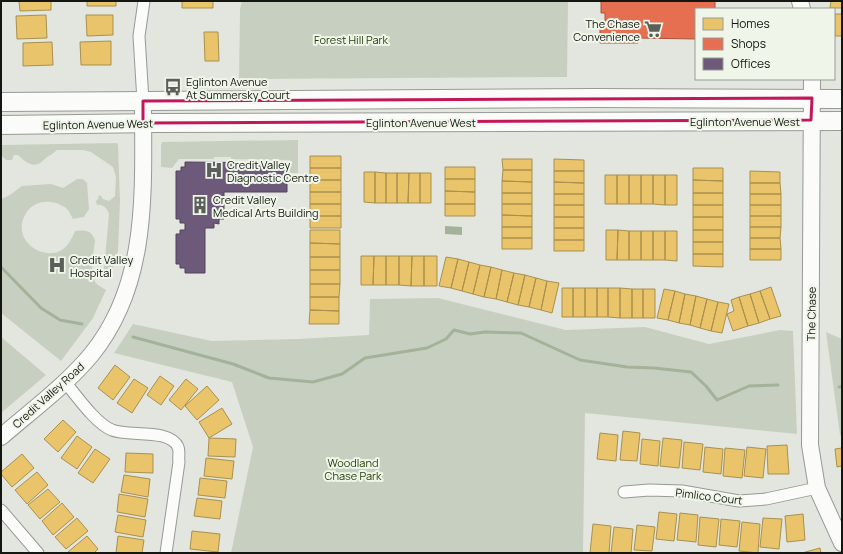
<svg xmlns="http://www.w3.org/2000/svg" width="843" height="554" font-family="Manrope,sans-serif">
  <rect width="100%" height="100%" fill="#e2e6df"/>
  <path fill="#c7d0c0" d="M242 1H568L567 77 239 79 240 9Z
    M298 140V173H290V160L231 159V157H214V159H179L172 168 161 167V145L162 142Z
    M117 143 118 145 120 201 118 251 110 278 105 274 104 269 109 214C107 208 103 204 97 205L96 201 98 199 99 195 101 196 103 199 109 201 115 196 116 177 113 167 91 152 83 150H57C53 154 50 155 46 158 43 160 41 163 38 164 31 167 23 160 18 155H14L12 160H6L1 155V145Z
    M77 179H83L87 183 89 209 84 217 73 219C71 216 70 212 67 209 54 198 33 199 25 215 14 235 32 255 53 253 65 252 71 241 75 231 85 230 92 230 95 241 94 252 89 269 94 280 96 285 102 287 106 290L93 318 61 361 1 313V199L10 195 22 186 51 184 63 188Z
    M438 298 566 330 645 327 709 344 780 330 793 331 797 434 585 413 583 553H231L253 447 232 382 114 353 133 324 212 341 298 339 369 335 370 299Z
    M826 332 842 339V436L840 435Z
    M1 337 46 375 1 413Z"/>
  <path fill="#a4b299" d="M445 226 462 227V235L445 234Z"/>
  <path fill="#e9c46a" stroke="#a9904f" d="M19 1H51V10L20 11Z
    M87 1H116V6H87Z
    M182 1H213V8H182Z
    M831 1H842V8H830Z
    M835 14H842V36H835Z
    M46 15 47 38 17 39 16 16Z
    M86 15H113V35L87 36Z
    M204 32H218L219 61H205Z
    M111 41V65H81L80 42Z
    M52 42 53 65 23 66V43Z
    M310 156H341V168H310Z
    M502 159H532V170H503Z
    M554 159 584 160V171H554Z
    M445 167H475V179H445Z
    M310 168H341V180H310Z
    M693 168H723V181L693 180Z
    M503 170H532V182L502 181Z
    M554 171H584V183L554 182Z
    M750 171 780 172V183H750Z
    M364 172H375V203L364 202Z
    M375 172 386 173V203H375Z
    M386 173H397V203H386Z
    M397 173H409L408 203H397Z
    M409 173H420V203H408Z
    M420 173H431V203H420Z
    M605 175H617V204H605Z
    M617 175H629V204H617Z
    M629 175H641V204H629Z
    M641 175H653V204H641Z
    M653 175H665V205L653 204Z
    M665 175H677V205H665Z
    M445 179H475V192L445 191Z
    M310 180H341V192H310Z
    M693 180 723 181V193H693Z
    M502 181 532 182V193H502Z
    M554 182 584 183V194H554Z
    M750 183H780L781 194H750Z
    M445 191 475 192V204H445Z
    M310 192H341V204H310Z
    M502 193H532V204H502Z
    M693 193H723V205H693Z
    M554 194H584V205H554Z
    M750 194H781V205H750Z
    M310 204H341V216H310Z
    M445 204H475V216H445Z
    M502 204H532V216L502 215Z
    M554 205H584V217H554Z
    M693 205H723V217H693Z
    M750 205H781V216H750Z
    M502 215 532 216V227H502Z
    M310 216H341V228H310Z
    M750 216H781V227H750Z
    M554 217H584V228H554Z
    M693 217H723V230H693Z
    M502 227H532V238H502Z
    M750 227H781L780 238H750Z
    M554 228H584V240H554Z
    M310 230H340V244L310 243Z
    M606 230H618L617 260H606Z
    M618 230 629 231V260H617Z
    M693 230H723V242H693Z
    M629 231H641V260H629Z
    M641 231H653V260H641Z
    M653 231H665V260H653Z
    M665 231H677V261L665 260Z
    M502 238H532V249H502Z
    M750 238H780L781 249H750Z
    M554 240H584V251H554Z
    M693 242H723V254H693Z
    M310 243 340 244V257H310Z
    M750 249H781V260H750Z
    M693 254H723V267L693 266Z
    M361 256H374L373 285H361Z
    M374 256H386V285H373Z
    M386 256H399V285H386Z
    M399 256H412L411 286 399 285Z
    M412 256H424V286H411Z
    M424 256H437V286H424Z
    M310 257H340V270H310Z
    M446 257 458 259 451 288 439 286Z
    M458 259 469 262 462 291 451 288Z
    M469 262 480 265 473 294 462 291Z
    M480 265 491 267 484 297 473 294Z
    M491 267 502 270 496 299 484 297Z
    M310 270H340V284H310Z
    M502 270 514 273 507 302 496 299Z
    M514 273 525 275 518 305 507 302Z
    M525 275 536 278 529 307 518 305Z
    M536 278 547 281 541 310 529 307Z
    M547 281 559 283 552 313 541 310Z
    M310 284H340L339 297H310Z
    M771 287 781 316 770 319 760 291Z
    M562 288H573V317H562Z
    M573 288H585V317H573Z
    M585 288H597V317H585Z
    M597 288H608V317H597Z
    M608 288H620V318L608 317Z
    M620 288 632 289V318H620Z
    M632 289H643V318H632Z
    M643 289H655V318H643Z
    M664 289 675 291 668 320 657 318Z
    M675 291 685 294 679 323 668 320Z
    M760 291 770 319 759 323 750 294Z
    M685 294 696 296 690 325 679 323Z
    M750 294 759 323 748 326 739 297Z
    M696 296 707 299 700 328 690 325Z
    M310 297H339V311L310 310Z
    M739 297 748 326 733 331 727 314 734 311 731 300Z
    M707 299 718 302 711 331 700 328Z
    M718 302 729 304 722 333 711 331Z
    M310 310 339 311V324H309Z
    M115 365 130 377 113 400 98 388Z
    M160 376 174 386 161 405 147 395Z
    M134 379 148 388 132 413 117 403Z
    M186 379 198 389 181 410 169 400Z
    M207 386 219 400 197 420 185 406Z
    M222 408 232 424 209 438 199 422Z
    M63 420 76 432 58 452 44 439Z
    M623 431 640 433 637 461 620 460Z
    M600 433 618 435 616 461 597 459Z
    M77 436 92 447 77 469 61 458Z
    M209 438 236 439 235 457 208 456Z
    M663 438 682 440 679 468 660 466Z
    M642 439 660 441 658 466 640 464Z
    M684 442 703 444 700 470 682 468Z
    M787 445 789 474H768L767 446Z
    M705 447 723 449 721 474 703 472Z
    M747 447 766 449 763 478 744 476Z
    M725 448 745 450 742 478 723 476Z
    M842 448V466L837 467 835 449Z
    M95 449 110 459 93 483 78 473Z
    M126 453 153 454V473L125 472Z
    M22 454 34 468 12 487 1 474V472Z
    M206 458 234 461 232 479 204 476Z
    M37 472 48 485 27 504 15 490Z
    M124 475 150 479 148 497 121 492Z
    M200 478 227 481 225 498 198 495Z
    M48 489 60 502 40 519 28 505Z
    M119 494 148 499 145 517 117 512Z
    M197 498 222 501 220 519 194 516Z
    M62 503 74 517 53 535 42 521Z
    M659 512 677 514 674 541 656 539Z
    M680 513 698 515 696 542 677 540Z
    M803 514 805 540 787 542 785 516Z
    M118 515 146 520 143 537 115 532Z
    M700 517 719 519 716 547 698 545Z
    M77 518 88 531 66 549 55 537Z
    M763 518 782 519 779 549 760 547Z
    M721 519 740 521 737 547 719 545Z
    M742 522 760 524 758 553 739 551Z
    M593 524 611 526 609 553H590Z
    M637 525 655 527 652 551 634 550Z
    M614 527 633 529 631 553H611Z
    M192 531 220 534 218 552 190 549Z
    M87 536 98 549 94 553H69L68 552Z
    M118 536 144 540 142 553H116Z
    M820 548 821 553H802Z"/>
  <path fill="#e76f51" stroke="#a7543e" d="M601 1H715V9H696V39L638 38V43H600V23L605 24V13H601Z"/>
  <path fill="#6d597a" stroke="#52455a" d="M185 162 287 163V192H224V219H219V224L214 223V228H205V273H185V268H180V264H176V234H180V230H185V223H180V219H176V171H181V167H185Z"/>
  <g fill="none" stroke-linecap="round" stroke-linejoin="round">
    <path stroke="#a4b299" stroke-width="3" d="M1 267 41 308 60 320 82 324
      M133 337 233 364 269 378 313 382 342 374 365 358 427 348 446 339 454 330 470 334 485 332 521 333 580 360 627 367 654 368 691 372 706 386 717 400 749 386 778 385
      M839 387H842"/>
    <g stroke="#979a95" stroke-width="13">
      <path id="street" d="M143 101 139 36 144 1
        M65 382C76 395 96 424 112 430 128 437 170 428 178 447 180 451 178 458 179 462L166 553
        M624 492 649 490 682 491 739 501 766 499 817 488
        M1 510 38 553"/>
    </g>
    <g stroke="#979a95" stroke-width="18">
      <path id="secondary" d="M800 1 802 9
        M812 79 810 445 817 488 842 543
        M1 437C31 411 65 386 91 355 150 283 143 189 143 101"/>
    </g>
    <g stroke="#979a95" stroke-width="20">
      <path id="primary" d="M1 102 594 98 842 99
        M1 125 158 123 842 121"/>
    </g>
    <use href="#street" stroke="#fbfbfa" stroke-width="11"/>
    <use href="#secondary" stroke="#fbfbfa" stroke-width="16"/>
    <use href="#primary" stroke="#fbfbfa" stroke-width="18"/>
  </g>
  <path fill="none" stroke="#c2185b" stroke-width="3" stroke-linejoin="round" d="M812 98 811 120 143 123V101Z"/>
  <defs>
    <g id="supermarket-bare" transform="scale(1.38)"><path d="M-6-5.5h2.5l.6 2H6L4.5 2H-2.5L-4.4-4H-6ZM-1.5 3.2a1.3 1.3 0 1 0 .1 0ZM3 3.2a1.3 1.3 0 1 0 .1 0Z" fill="#5b5f59" stroke="#eff6e9" stroke-width="2.5" paint-order="stroke"/></g>
    <g id="bus-bare" transform="scale(1.38)"><path d="M-5-6H5V4H4V6H2V4H-2V6H-4V4H-5ZM-3.5-4V0h7V-4ZM-3.5 1.2v1.5H-2V1.2ZM2 1.2v1.5H3.5V1.2Z" fill="#5b5f59" stroke="#eff6e9" stroke-width="2.5" paint-order="stroke"/></g>
    <g id="hospital-bare" transform="scale(1.38)"><path d="M-5-5h3v3.5h4V-5h3V5h-3V1.5h-4V5h-3Z" fill="#5b5f59" stroke="#eff6e9" stroke-width="2.5" paint-order="stroke"/></g>
    <g id="building-bare" transform="scale(1.38)"><path d="M-4-6H4V6H1V3H-1V6H-4ZM-2.5-4.3h1.7v1.8h-1.7ZM.8-4.3h1.7v1.8H.8ZM-2.5-1h1.7V.8h-1.7ZM.8-1h1.7V.8H.8Z" fill="#5b5f59" stroke="#eff6e9" stroke-width="2.5" paint-order="stroke"/></g>
  </defs>
  <g fill-rule="evenodd">
    <use href="#supermarket-bare" x="653" y="29"/>
    <use href="#bus-bare" x="173" y="87"/>
    <use href="#hospital-bare" x="214" y="170"/>
    <use href="#building-bare" x="200" y="205"/>
    <use href="#hospital-bare" x="57" y="265"/>
  </g>
  <g text-anchor="middle" dominant-baseline="central" stroke-width="4" stroke-linejoin="round" paint-order="stroke">
    <g font-size="11" fill="#131611" stroke="#eff6e9" text-anchor="start">
      <text x="640" y="23" text-anchor="end">The Chase<tspan x="640" dy="13">Convenience</tspan></text>
      <text x="186" y="81">Eglinton Avenue<tspan x="186" dy="13">At Summersky Court</tspan></text>
      <text x="227" y="164">Credit Valley<tspan x="227" dy="13">Diagnostic Centre</tspan></text>
      <text x="213" y="199">Credit Valley<tspan x="213" dy="13">Medical Arts Building</tspan></text>
      <text x="70" y="259">Credit Valley<tspan x="70" dy="13">Hospital</tspan></text>
    </g>
    <g font-size="11" fill="#273e09" stroke="#eff6e9">
      <text x="351" y="39">Forest Hill Park</text>
      <text x="353" y="462">Woodland<tspan x="353" dy="13">Chase Park</tspan></text>
    </g>
    <g font-size="11" fill="#131611" stroke="#eff6e9">
      <text x="745" y="121">Eglinton Avenue West</text>
      <text x="421" y="122">Eglinton Avenue West</text>
      <text transform="translate(98 124) rotate(-1)">Eglinton Avenue West</text>
      <text transform="translate(811 314) rotate(-89)">The Chase</text>
      <text transform="translate(48 395) rotate(-42)">Credit Valley Road</text>
      <text transform="translate(709 496) rotate(7)">Pimlico Court</text>
    </g>
  </g>
  <rect width="843" height="554" fill="none" stroke="#131611" stroke-width="4"/>
  <rect x="695" y="8" width="140" height="72" fill="#eff6e9" stroke="#979c93"/>
  <rect x="703" y="18" width="20" height="12" fill="#e9c46a" stroke="#979c93"/>
  <text x="731" y="28" font-size="12" fill="#131611">Homes</text>
  <rect x="703" y="38" width="20" height="12" fill="#e76f51" stroke="#979c93"/>
  <text x="731" y="48" font-size="12" fill="#131611">Shops</text>
  <rect x="703" y="58" width="20" height="12" fill="#6d597a" stroke="#979c93"/>
  <text x="731" y="68" font-size="12" fill="#131611">Offices</text>
</svg>
